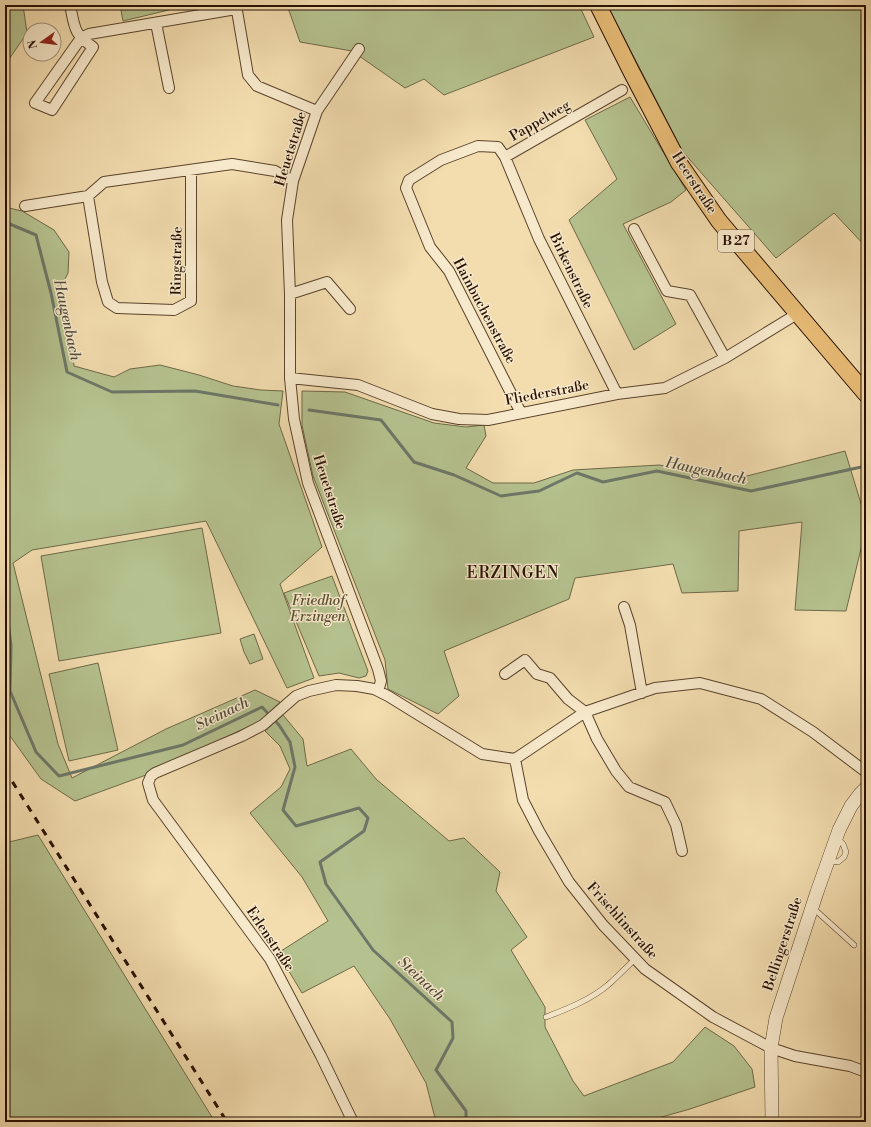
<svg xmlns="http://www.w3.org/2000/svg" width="871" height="1127" font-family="'Libre Bodoni',serif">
  <rect width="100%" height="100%" fill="#f3ddaf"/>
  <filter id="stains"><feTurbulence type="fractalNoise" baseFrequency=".005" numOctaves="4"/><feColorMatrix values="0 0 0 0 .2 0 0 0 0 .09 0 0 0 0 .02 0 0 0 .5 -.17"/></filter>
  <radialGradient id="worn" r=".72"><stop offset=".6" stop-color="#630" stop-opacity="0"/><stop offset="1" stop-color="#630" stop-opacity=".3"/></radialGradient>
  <path fill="#b5c28f" stroke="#6e6948" d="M5 5H23L27 33 5 65Z
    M120 5H178L177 8 123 21Z
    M287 5H579L594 37 444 95 424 79 405 88 352 51 300 42Z
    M607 5H866V247L834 213 776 258 683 152Z
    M630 97 686 190 671 202 623 224 676 324 634 350 569 220 617 179 585 120Z
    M5 207 22 211 54 230 69 252 68 273 58 293 71 332 74 366 114 377 130 369 160 365 199 375 233 386 261 390 283 391 279 424 322 547 280 584 314 678 287 688 206 521 32 550 13 563 58 744 72 778 166 729 255 690 280 702 260 721 146 775 75 801 41 779 5 729Z
    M302 391 345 392 434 423 466 427 484 425 486 436 466 468 493 483H534L573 470 659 465 743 477 845 451 866 520V528L846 611 795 610 802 522 739 531 738 591 682 593 673 564 575 578 569 599 444 651 459 696 438 714 388 689 385 660 313 476 302 425Z
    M202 528 221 633 59 661 41 556Z
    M332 576 368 671 366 676 359 678 339 673 319 676 284 593Z
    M254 634 263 659 250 664 244 652 240 639Z
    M98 663 118 750 69 761 49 674Z
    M283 715 303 739 307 766 351 749 376 779 449 841 464 838 500 872 496 891 527 937 511 950 545 1007V1027L573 1081 584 1096 673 1062 705 1027 734 1046 752 1069 755 1087 690 1109 644 1122H436L426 1083 390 1019 354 966 302 993 278 953 328 921 302 877 250 813 281 787 290 769 280 746 265 731Z
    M38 835 215 1122H5V843Z"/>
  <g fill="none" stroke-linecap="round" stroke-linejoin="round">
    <path stroke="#6d7768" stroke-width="3" d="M5 222 36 235 51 293 67 372 112 392 195 391 278 405
      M309 410 381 420 414 462 454 475 501 496 539 491 577 473 603 482 657 471 751 491 866 466
      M5 610 7 614 11 646 10 691 36 752 59 776 183 745 262 707 279 725 290 742 295 767 283 810 296 826 359 808 368 818 364 831 320 862 326 884 373 950 452 1022 453 1038 436 1070 466 1111V1122"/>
    <g stroke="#5a432c" stroke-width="6">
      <path id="service" d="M829 861 838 862 844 857 846 852 843 844 836 838
        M813 908 854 945
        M546 1017C567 1009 590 1000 608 985 617 977 626 968 635 959"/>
    </g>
    <g stroke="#5a432c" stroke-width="12">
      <path id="minor" d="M70 5C75 28 73 33 93 47L52 110 35 103 81 38 89 34 236 9
        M236 5 248 75 257 86 317 111
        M156 23 169 88
        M359 49 317 111 293 181 287 220 290 294V378L294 419 308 483 378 669 381 681 378 691
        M505 157 539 239 617 394
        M88 196 102 282 108 302 117 308 174 310 191 301V170
        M25 206 88 196 104 182 232 164 275 171 293 181
        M634 229 667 291 690 295 725 358
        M290 294 327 282 350 309
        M290 378 358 385 432 414 459 419 488 420 617 394 665 388 725 358 797 314
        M521 413 449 271 430 247 406 188 409 180 441 160 478 146 498 147 505 157 622 90
        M624 607 630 625 642 693
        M505 674 525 660 537 674 550 678 568 699 585 712 597 739 616 771 629 787 665 802 676 825 682 851
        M515 759 523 800 539 831 569 882 603 925 645 969 713 1017 771 1048 795 1056 850 1066 866 1072
        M353 1122 321 1056 270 959 153 800 148 783 151 776 155 773 242 736 263 725 296 696 309 691 336 685 357 686 374 689 388 696 482 754 515 759 585 712 655 688 700 683 761 699 813 732 866 772"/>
    </g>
    <g stroke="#5a432c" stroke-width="14">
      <path id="tertiary" d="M772 1122 771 1048 776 1018 817 892 839 830 851 806 860 794 866 788"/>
    </g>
    <g stroke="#271000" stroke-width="18">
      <path id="primary" d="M598 5 631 71 679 163 719 221 866 394"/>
    </g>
    <use href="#service" stroke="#f7e9cb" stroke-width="5"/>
    <use href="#minor" stroke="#f7e9cb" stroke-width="10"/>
    <use href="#tertiary" stroke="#f7e9cb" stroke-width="13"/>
    <use href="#primary" stroke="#eabe78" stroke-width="16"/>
    <path stroke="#271000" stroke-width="3" stroke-dasharray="7 7" stroke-linecap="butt" d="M5 770 227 1122"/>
  </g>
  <g text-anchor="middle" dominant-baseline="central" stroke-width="3" stroke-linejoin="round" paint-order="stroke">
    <rect fill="#f7e9cb" stroke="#65513d" stroke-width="1" x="718" y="230" width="36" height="22" rx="3"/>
    <g font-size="13" font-weight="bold" fill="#271000">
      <text x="736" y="241">B 27</text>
    </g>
    <g font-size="14" fill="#271000" stroke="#f7e9cb">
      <text transform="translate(540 121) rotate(-30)">Pappelweg</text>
      <text transform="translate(291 149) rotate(-73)">Heuetstraße</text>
      <text transform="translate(694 183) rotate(57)">Heerstraße</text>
      <text transform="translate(177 261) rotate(-89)">Ringstraße</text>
      <text transform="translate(571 271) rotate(64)">Birkenstraße</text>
      <text transform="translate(484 311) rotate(62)">Hainbuchenstraße</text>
      <text transform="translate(547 393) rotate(-11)">Fliederstraße</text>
      <text transform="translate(329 492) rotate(72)">Heuetstraße</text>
      <text transform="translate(622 921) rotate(48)">Frischlinstraße</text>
      <text transform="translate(270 939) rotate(56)">Erlenstraße</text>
      <text transform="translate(783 944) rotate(-72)">Bellingerstraße</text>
    </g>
    <g font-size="14" font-style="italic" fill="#594e32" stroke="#f7e9cb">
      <text x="318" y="601">Friedhof<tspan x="318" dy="16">Erzingen</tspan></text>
    </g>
    <g font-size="15" font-style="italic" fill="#504c3d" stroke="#f7e9cb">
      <text transform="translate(67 320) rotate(78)">Haugenbach</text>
      <text transform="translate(706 471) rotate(12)">Haugenbach</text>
      <text transform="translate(222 714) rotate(-26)">Steinach</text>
      <text transform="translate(421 979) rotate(43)">Steinach</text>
    </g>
    <g font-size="16" letter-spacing="1" fill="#271000" stroke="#f7e9cb">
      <text x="513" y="573">ERZINGEN</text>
    </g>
  </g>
  <rect width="871" height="1127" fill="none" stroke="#f3ddaf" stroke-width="20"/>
  <rect x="6" y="6" width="859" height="1115" fill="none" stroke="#271000" stroke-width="2"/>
  <rect x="10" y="10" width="851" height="1107" fill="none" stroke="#271000"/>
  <g transform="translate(42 42) rotate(256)"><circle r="19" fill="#f7e9cb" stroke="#a4927a"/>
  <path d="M0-3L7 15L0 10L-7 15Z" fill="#8f2418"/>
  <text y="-6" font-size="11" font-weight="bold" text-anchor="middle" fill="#271000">N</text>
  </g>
  <rect width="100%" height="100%" filter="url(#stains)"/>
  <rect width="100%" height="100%" fill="url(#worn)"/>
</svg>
